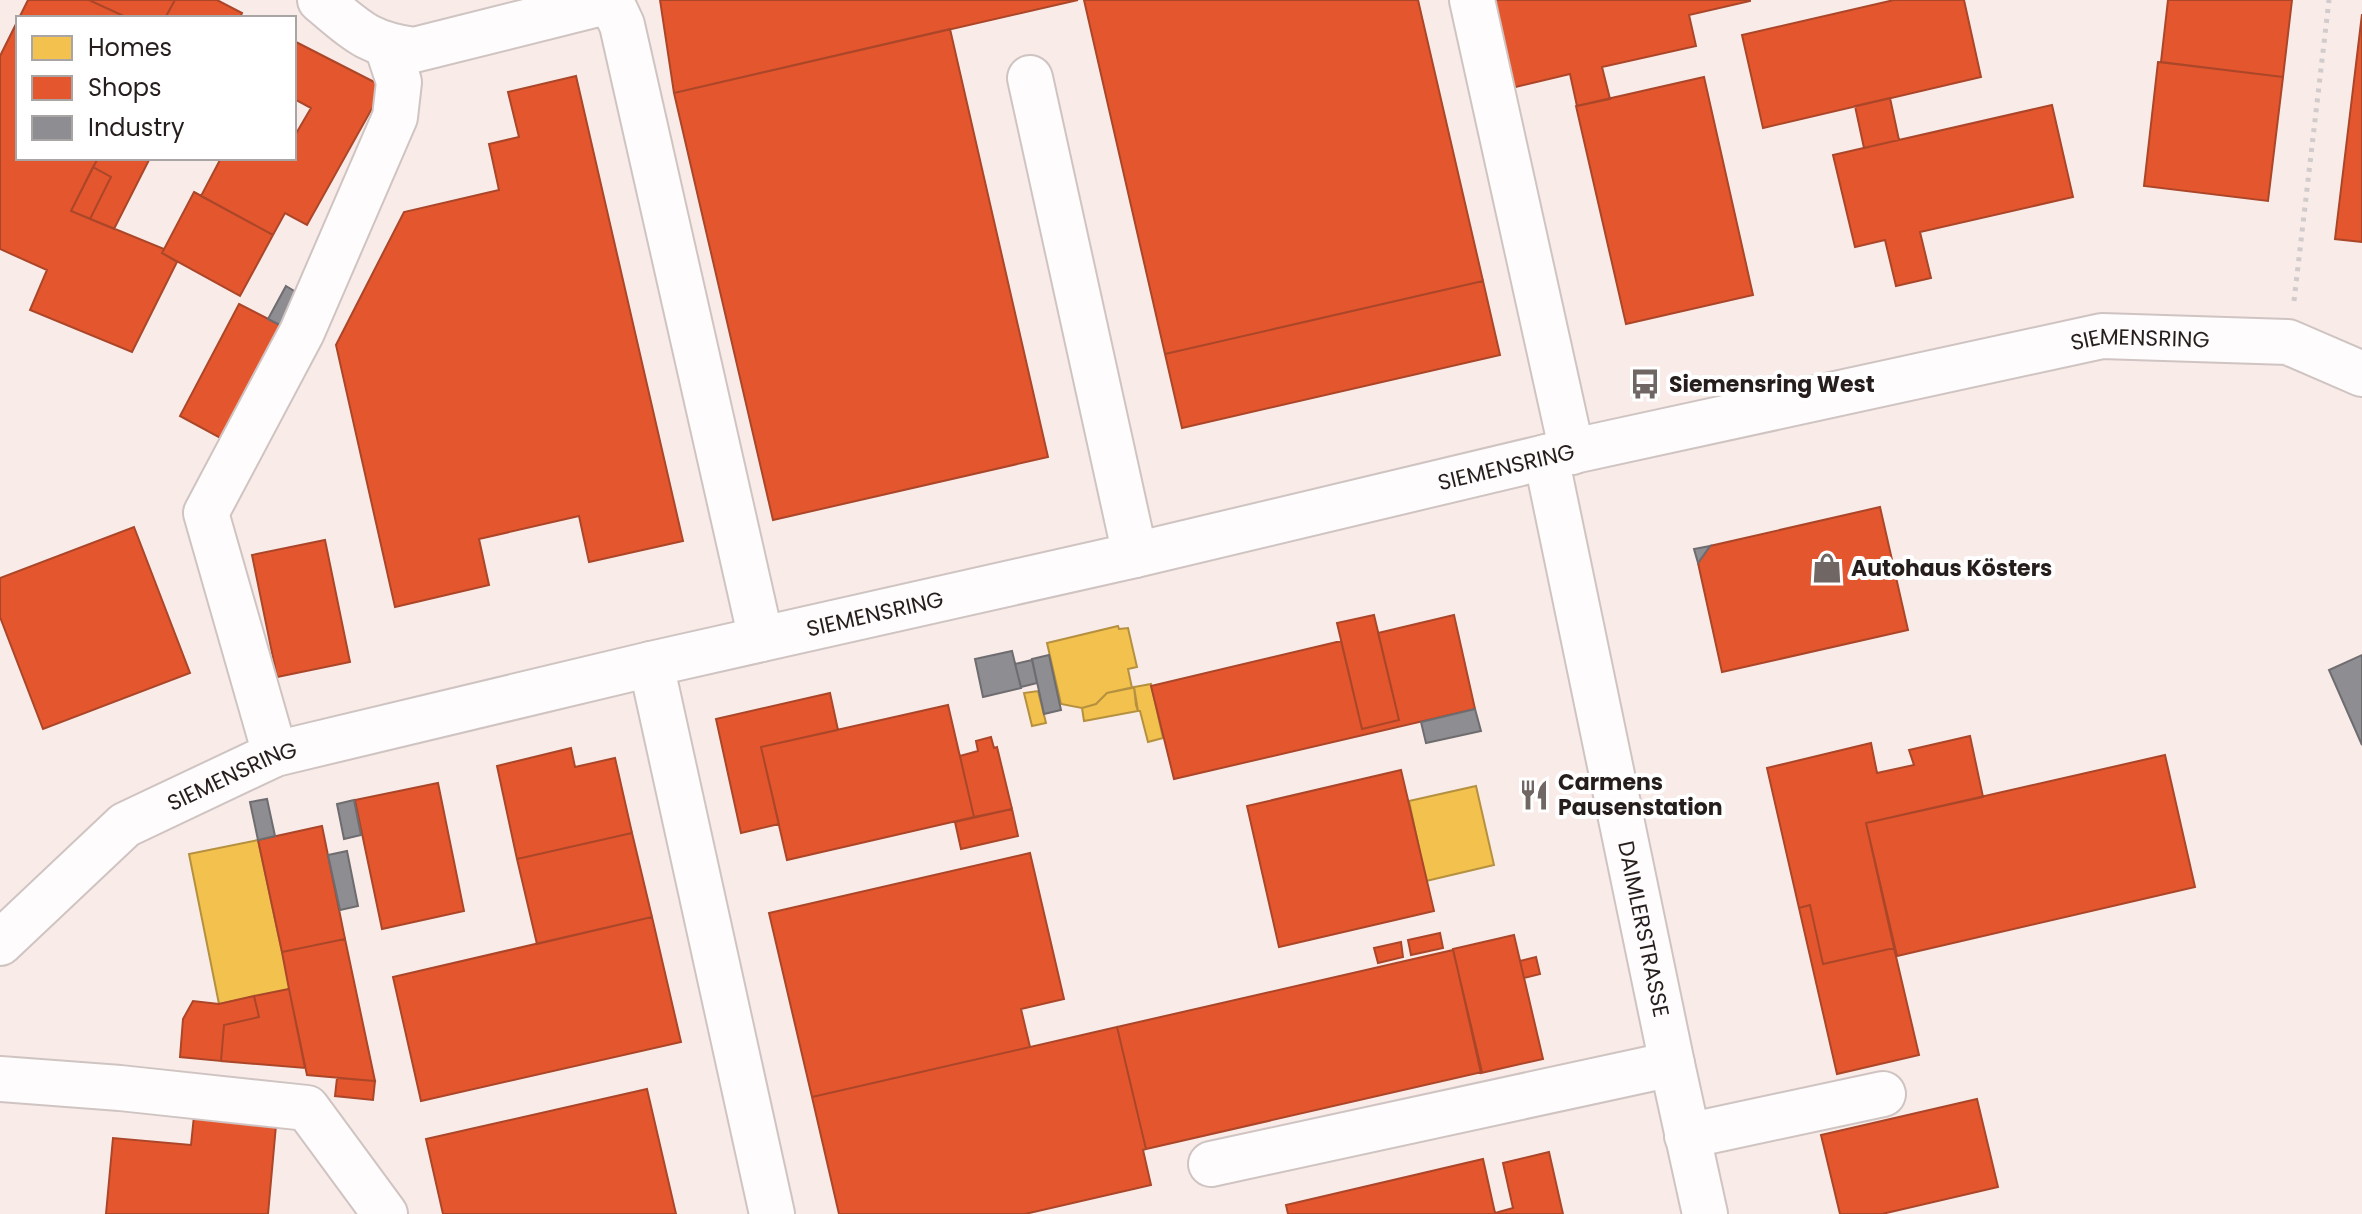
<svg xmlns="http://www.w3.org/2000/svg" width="2362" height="1214" font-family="Poppins,sans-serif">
  <rect width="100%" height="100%" fill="#f8ebe8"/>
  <path fill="#f2c14e" stroke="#b5903f" stroke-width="2" d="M1118 626 1119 629 1128 628 1137 667 1128 669 1132 688 1107 693 1096 704 1082 708 1061 704 1047 643Z
    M1151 684 1163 738 1148 742 1140 711H1138L1136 705 1134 687Z
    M1134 687 1138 711 1084 721 1082 708 1096 704 1107 693Z
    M1038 691 1046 723 1032 726 1024 693Z
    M1476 786 1494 865 1426 881 1409 801Z
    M258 840 290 989 219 1004 189 854Z"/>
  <path fill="#e4572e" stroke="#ab4629" stroke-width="2" d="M28 0H89L128 18H19Z
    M89 0H175L165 18H128Z
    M175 0H217L242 13 240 18H165Z
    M660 0H1078L674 93Z
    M1084 0H1418L1483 281 1165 354Z
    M1486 0H1750V1L1689 15 1696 46 1602 67 1610 99 1577 106 1570 74 1507 89Z
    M1894 0H1964L1981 77 1763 128 1742 35Z
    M2168 0H2292L2283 77 2161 62Z
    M2362 14V242L2335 239Z
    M18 20V158H98L71 211 164 249 162 253 177 262 132 352 30 310 47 270 0 249V56Z
    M950 29 1048 457 773 520 674 93Z
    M294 41 384 87 307 225 285 213 273 235 201 196 221 158H294V137L311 108 294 99Z
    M2158 62 2283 77 2268 201 2144 186Z
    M576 76 683 541 589 562 579 516 479 539 489 585 395 607 336 345 404 212 499 190 489 144 519 137 508 92Z
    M1704 77 1753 295 1626 324 1576 106Z
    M1890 98 1899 140 1864 148 1855 106Z
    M2052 105 2073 197 1920 232 1931 278 1896 286 1885 240 1855 247 1833 155Z
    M98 158H150L114 229 90 219 111 177 93 167Z
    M93 167 111 177 90 219 71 211Z
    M194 192 273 235 240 296 162 253Z
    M1483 281 1500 355 1182 428 1165 354Z
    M239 304 284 327 224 440 180 416Z
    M1880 507 1908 630 1722 672 1698 563 1710 546Z
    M134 527 190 673 43 729 0 617V578Z
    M325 540 350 662 277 677 252 555Z
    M1374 615 1399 720 1362 729 1337 623Z
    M1454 615 1475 709 1174 779 1151 686 1341 641 1362 729 1399 720 1378 633Z
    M830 693 838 730 761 747 779 824 741 833 716 719Z
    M948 705 974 817 787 860 761 747Z
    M1970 736 1983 797 1866 823 1894 948 1823 964 1810 905 1799 908 1767 768 1871 743 1877 773 1914 765 1909 750Z
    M991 737 994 748 997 747 1012 809 974 817 960 756 978 751 976 741Z
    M571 748 575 767 615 758 632 833 517 859 497 766Z
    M2165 755 2195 887 1897 956 1866 823Z
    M1401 770 1434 911 1279 947 1247 806Z
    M438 783 464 911 382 929 355 800Z
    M1012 809 1018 836 961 849 955 822Z
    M322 826 345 939 282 952 258 840Z
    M632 833 652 917 537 944 517 859Z
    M1030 853 1064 999 1021 1009 1030 1047 812 1097 769 913Z
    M1810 905 1823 964 1894 948 1919 1055 1837 1074 1799 908Z
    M652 917 681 1042 421 1101 393 977Z
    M1440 933 1443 948 1411 955 1408 940Z
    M1514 935 1543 1059 1481 1073 1453 949Z
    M345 939 375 1081 307 1075 289 989 282 952Z
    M1401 942 1403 957 1378 963 1374 948Z
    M1453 950 1482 1072 1146 1149 1117 1027Z
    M1536 957 1540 974 1524 978 1520 961Z
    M289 989 305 1068 221 1061 224 1025 259 1017 254 996Z
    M254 996 259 1017 224 1025 221 1061 180 1057 183 1019 193 1001 219 1004Z
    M1117 1027 1146 1149 1143 1150 1151 1185 1025 1214H839L812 1097Z
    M337 1078 375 1081 373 1100 335 1096Z
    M647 1089 676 1214H443L426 1139Z
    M1977 1099 1998 1187 1882 1214H1840L1821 1135Z
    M195 1106 277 1114 268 1214H106L113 1138 191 1145Z
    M1549 1152 1563 1214H1288L1286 1205 1483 1159 1495 1213 1513 1208 1503 1163Z"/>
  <path fill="#8d8d92" stroke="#6e6c6f" stroke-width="2" d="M286 286 301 295 284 327 268 319Z
    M1710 546 1698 563 1694 549Z
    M1012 651 1021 688 983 697 975 659Z
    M1049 655 1061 710 1044 714 1032 659Z
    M2362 655V745L2329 670Z
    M1032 660 1037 683 1021 687 1015 664Z
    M1475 709 1481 731 1426 743 1421 722Z
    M267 799 275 836 258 840 250 802Z
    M354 800 361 835 344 839 337 804Z
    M347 851 358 906 340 910 328 855Z"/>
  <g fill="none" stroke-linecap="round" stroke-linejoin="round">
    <g stroke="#cfc4c2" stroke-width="48">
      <g id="minor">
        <path d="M320 0C356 30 366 43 414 50L602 3 616 12 622 25 761 639"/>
        <path d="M1472 0 1572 452"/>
        <path d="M1030 78 1135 555"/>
        <path id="s1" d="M1546 457 1672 1064 1705 1214"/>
        <path d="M651 664 772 1214"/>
        <path d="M275 754 206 513 302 332 395 117 399 82 387 46"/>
        <path id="s2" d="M0 943 125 825 275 754 651 664 1135 555 1546 457 2102 336 2288 342 2362 374"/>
        <path d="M0 1079 120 1088 307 1108 385 1214"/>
        <path d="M1687 1136 1883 1094"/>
        <path d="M1211 1164 1672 1064"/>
      </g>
    </g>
    <path stroke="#d1cccb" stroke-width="5" stroke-dasharray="4 6" stroke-linecap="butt" d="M2294 301 2329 0"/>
    <use href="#minor" stroke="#fefcfc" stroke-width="44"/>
  </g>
  <defs>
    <g id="bus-bare" transform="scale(2.4)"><path d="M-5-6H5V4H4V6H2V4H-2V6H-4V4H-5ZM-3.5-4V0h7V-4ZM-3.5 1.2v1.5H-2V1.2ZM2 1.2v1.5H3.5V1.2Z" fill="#706663" stroke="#fff" stroke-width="2.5" paint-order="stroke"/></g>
    <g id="shop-bare" transform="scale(2.4)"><path d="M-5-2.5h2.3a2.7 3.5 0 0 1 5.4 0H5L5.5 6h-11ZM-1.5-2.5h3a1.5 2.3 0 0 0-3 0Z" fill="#706663" stroke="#fff" stroke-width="2.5" paint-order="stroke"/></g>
    <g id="restaurant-bare" transform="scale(2.4)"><path d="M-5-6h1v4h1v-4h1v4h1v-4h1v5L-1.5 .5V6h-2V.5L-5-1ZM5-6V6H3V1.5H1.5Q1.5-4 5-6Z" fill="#706663" stroke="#fff" stroke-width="2.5" paint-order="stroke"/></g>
  </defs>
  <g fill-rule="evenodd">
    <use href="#bus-bare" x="1645" y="384"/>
    <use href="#shop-bare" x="1827" y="568"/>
    <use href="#restaurant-bare" x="1534" y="795"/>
  </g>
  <g text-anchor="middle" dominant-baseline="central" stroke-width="8" stroke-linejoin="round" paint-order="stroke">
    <g font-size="22" fill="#261e1c" stroke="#fff">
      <text stroke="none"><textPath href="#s2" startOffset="2250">SIEMENSRING</textPath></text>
      <text stroke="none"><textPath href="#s2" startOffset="1602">SIEMENSRING</textPath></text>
      <text stroke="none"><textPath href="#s2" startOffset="954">SIEMENSRING</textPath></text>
      <text stroke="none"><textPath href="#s2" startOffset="290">SIEMENSRING</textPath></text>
      <text stroke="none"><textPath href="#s1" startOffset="482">DAIMLERSTRASSE</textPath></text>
    </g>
    <g font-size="22" font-weight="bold" fill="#261e1c" stroke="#fff" text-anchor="start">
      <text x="1669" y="384">Siemensring West</text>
      <text x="1851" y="568">Autohaus Kösters</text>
      <text x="1558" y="782">Carmens<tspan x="1558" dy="25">Pausenstation</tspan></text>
    </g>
  </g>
  <rect x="16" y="16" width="280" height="144" fill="#ffffff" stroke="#a8a5a4" stroke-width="2"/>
  <rect x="32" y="36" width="40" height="24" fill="#f2c14e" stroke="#a8a5a4" stroke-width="2"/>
  <text x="88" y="56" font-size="24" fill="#261e1c">Homes</text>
  <rect x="32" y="76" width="40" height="24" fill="#e4572e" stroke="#a8a5a4" stroke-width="2"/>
  <text x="88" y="96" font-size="24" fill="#261e1c">Shops</text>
  <rect x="32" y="116" width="40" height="24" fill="#8d8d92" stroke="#a8a5a4" stroke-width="2"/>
  <text x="88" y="136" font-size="24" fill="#261e1c">Industry</text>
</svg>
